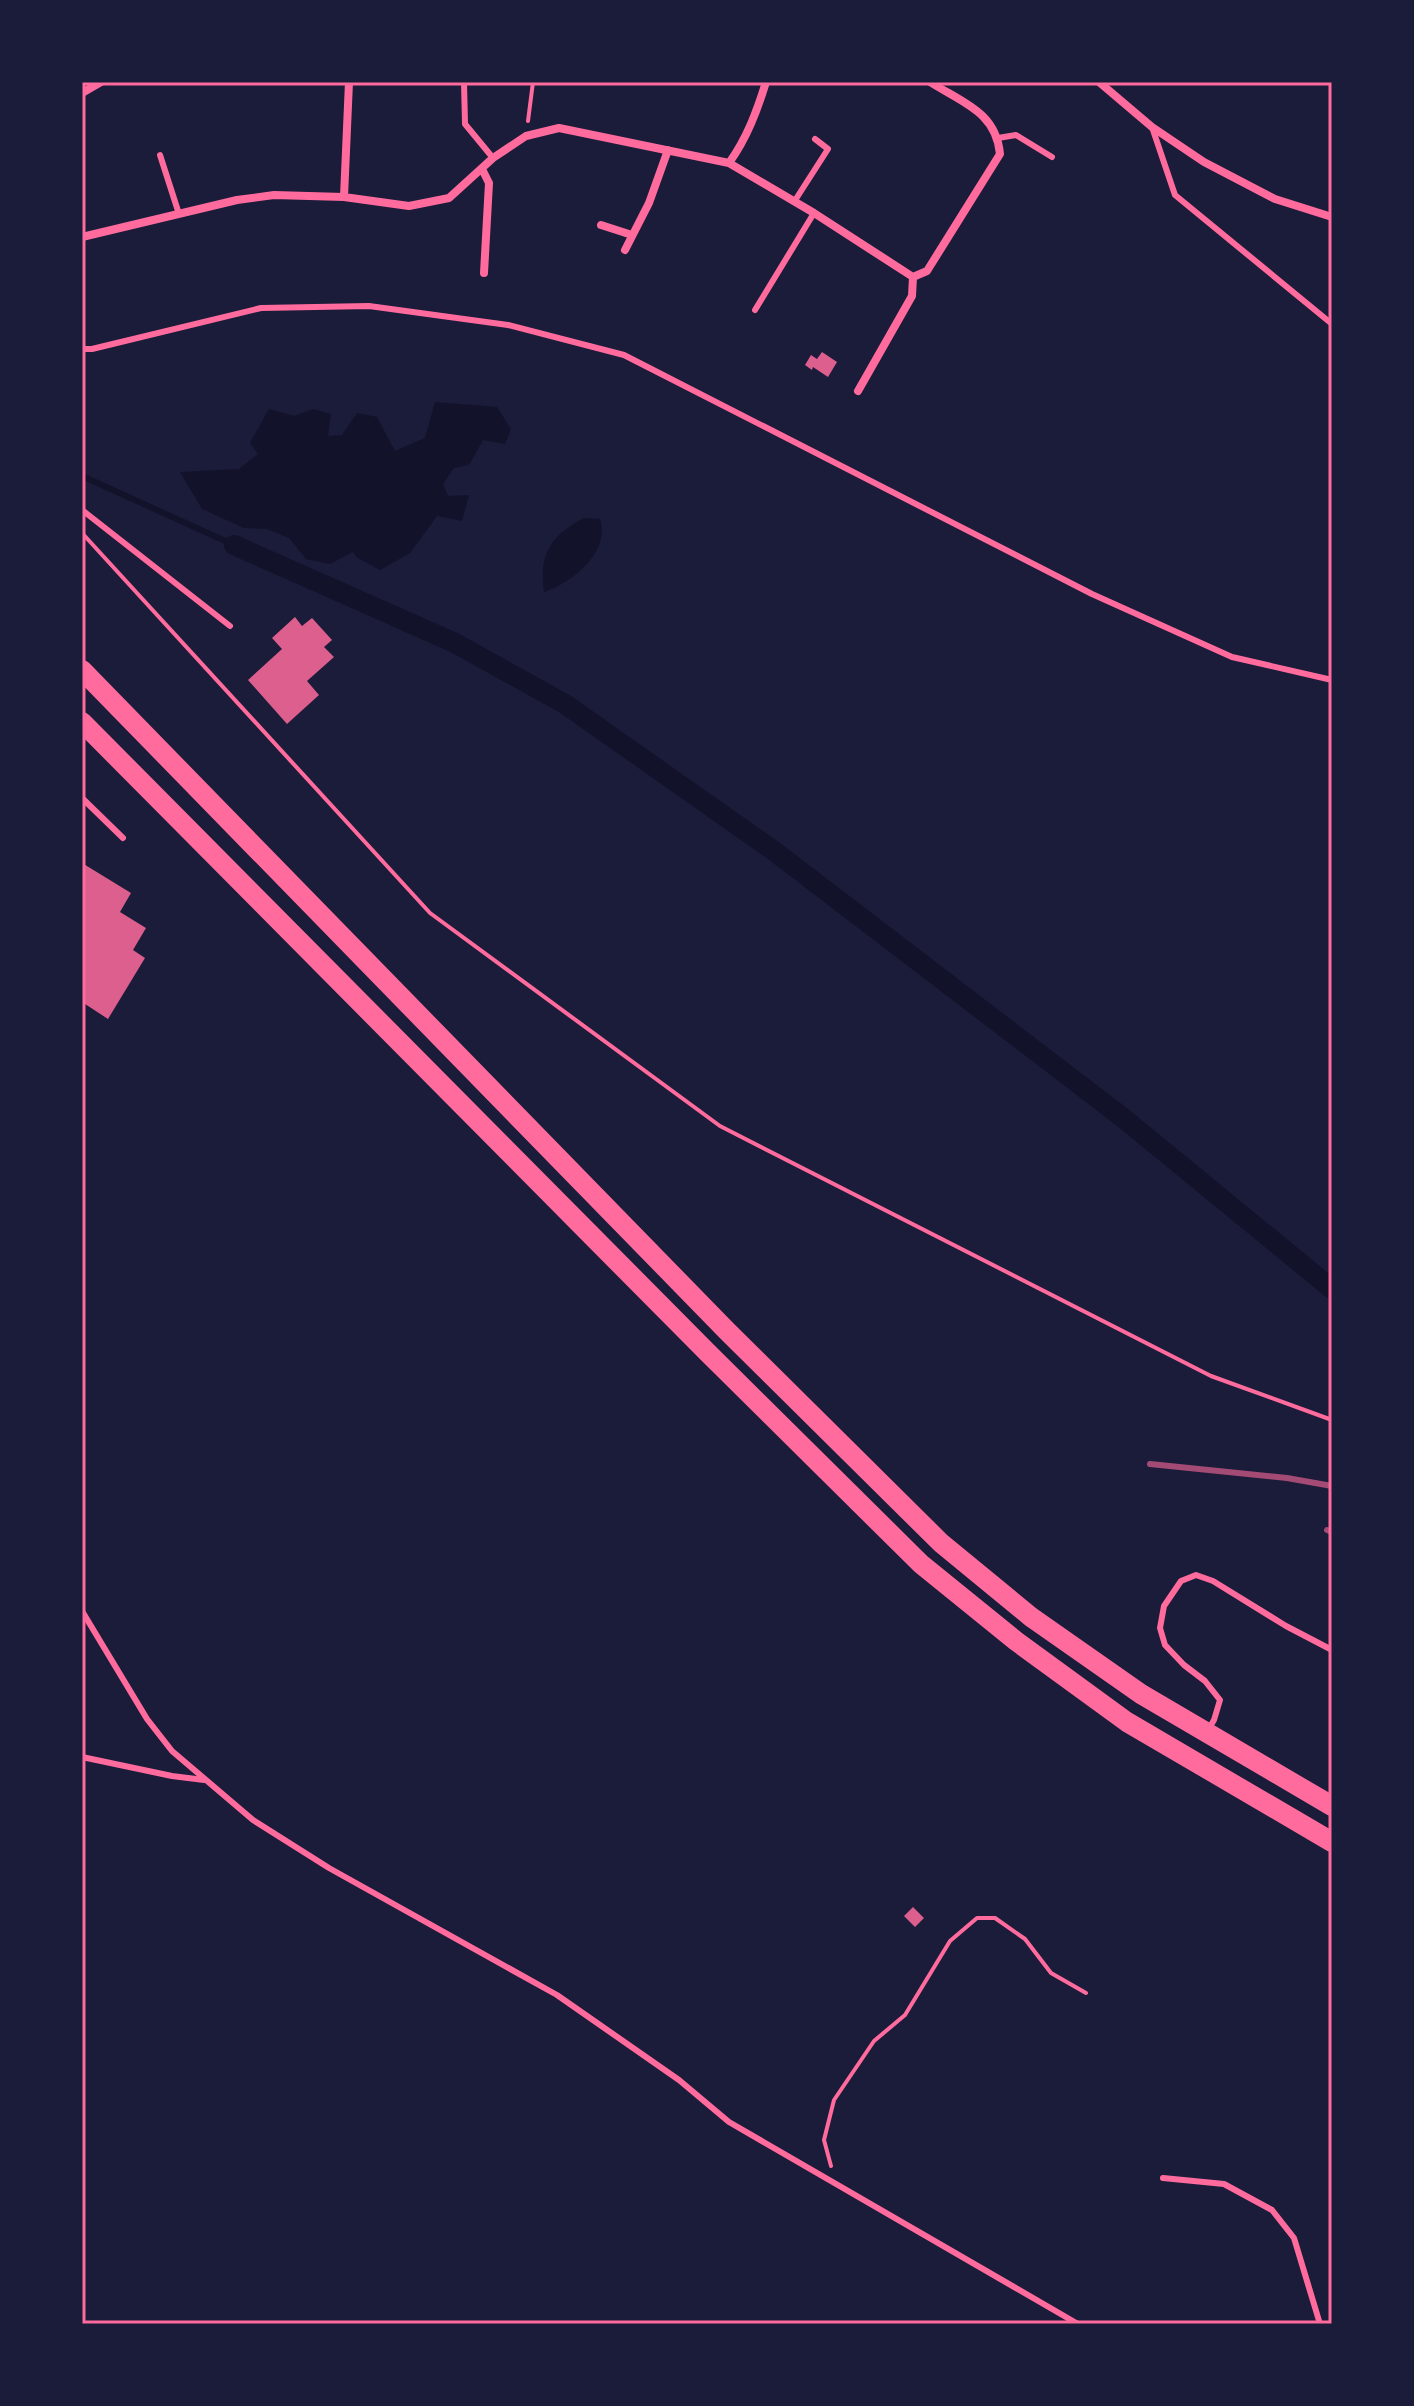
<svg xmlns="http://www.w3.org/2000/svg" width="1414" height="2406" font-family="Overpass,sans-serif">
  <rect width="100%" height="100%" fill="#1b1b3a"/>
  <path fill="#12122b" d="M435 402 497 407 511 429 505 444 483 440 469 465 454 468 443 484 448 496 469 495 462 521 437 516 410 553 380 570 356 557 353 552 330 564 306 559 289 538 267 529 244 528 202 509 180 472 239 469 258 454 250 443 269 409 294 416 313 409 331 414 328 436 342 435 357 413 377 417 395 451 425 438Z
    M584 518 600 519C611 552 572 583 544 592 539 554 550 536 584 518Z"/>
  <g fill="none" stroke-linecap="round" stroke-linejoin="round">
    <path stroke="#12122b" stroke-width="6" d="M82 476 234 545"/>
    <path stroke="#12122b" stroke-width="20" d="M234 545 455 643 565 704 774 851 1122 1117 1332 1289"/>
  </g>
  <path fill="#dd5f8e" d="M822 352 837 362 828 377 813 367 812 370 805 365 811 355 817 359Z
    M295 617 302 626 312 618 332 640 324 647 334 657 307 681 319 695 287 724 248 680 282 649 272 638Z
    M82 863 131 893 120 912 146 928 133 950 145 958 108 1019 82 1002Z
    M913 1907 924 1918 915 1927 904 1916Z"/>
  <g fill="none" stroke-linecap="round" stroke-linejoin="round">
    <path stroke="#ff6b9d" stroke-width="4" d="M528 121 533 82
      M82 533 430 913 720 1126 1211 1376 1332 1420
      M831 2166 824 2140 834 2100 874 2041 905 2015 950 1941 977 1918H995L1025 1939 1051 1973 1086 1993"/>
    <path stroke="#ff6b9d" stroke-width="6" d="M464 82 465 124 493 158
      M1152 127 1175 195 1332 324
      M998 138 1016 135 1052 157
      M160 155 179 214
      M794 202 828 149 815 139
      M755 310 814 213
      M82 349H92L261 308 369 306 508 325 624 355 1092 594 1232 657 1332 680
      M82 510 230 626
      M82 798 123 838
      M82 1611 147 1719 172 1751 253 1820 329 1868 557 1995 679 2080 729 2122 1078 2324
      M1208 1730 1214 1720 1220 1700 1205 1681 1184 1665 1165 1645 1160 1628 1164 1606 1181 1581 1196 1575 1213 1581 1286 1626 1332 1650
      M82 1757 172 1776 204 1780
      M1163 2178 1224 2184 1272 2210 1294 2238 1320 2324"/>
    <path stroke="#ff6b9d" stroke-width="8" d="M1099 82 1152 127 1204 162 1275 199 1332 217
      M82 93 101 82
      M729 163C747 138 757 111 766 82
      M482 169 489 183 484 273
      M344 197 349 82
      M601 225 632 235
      M82 237 237 200 274 195 344 197 409 206 449 198 493 158 526 136 559 128 729 163 814 213 913 277 927 271 1000 154C996 112 963 103 930 82
      M625 250 649 203 668 150
      M858 391 912 296 913 277"/>
    <path stroke="#ff6b9d" stroke-width="20" d="M82 670 727 1331 941 1543 1031 1617 1141 1694 1332 1806
      M82 722 708 1353 921 1564 1016 1641 1127 1722 1332 1842"/>
    <path stroke="#a44b75" stroke-width="6" d="M1150 1464 1287 1478 1332 1486
      M1327 1530 1332 1532"/>
  </g>
  <rect width="1414" height="2406" fill="none" stroke="#1b1b3a" stroke-width="168"/>
  <rect x="84" y="84" width="1246" height="2238" fill="none" stroke="#ff6b9d" stroke-width="3"/>
</svg>
